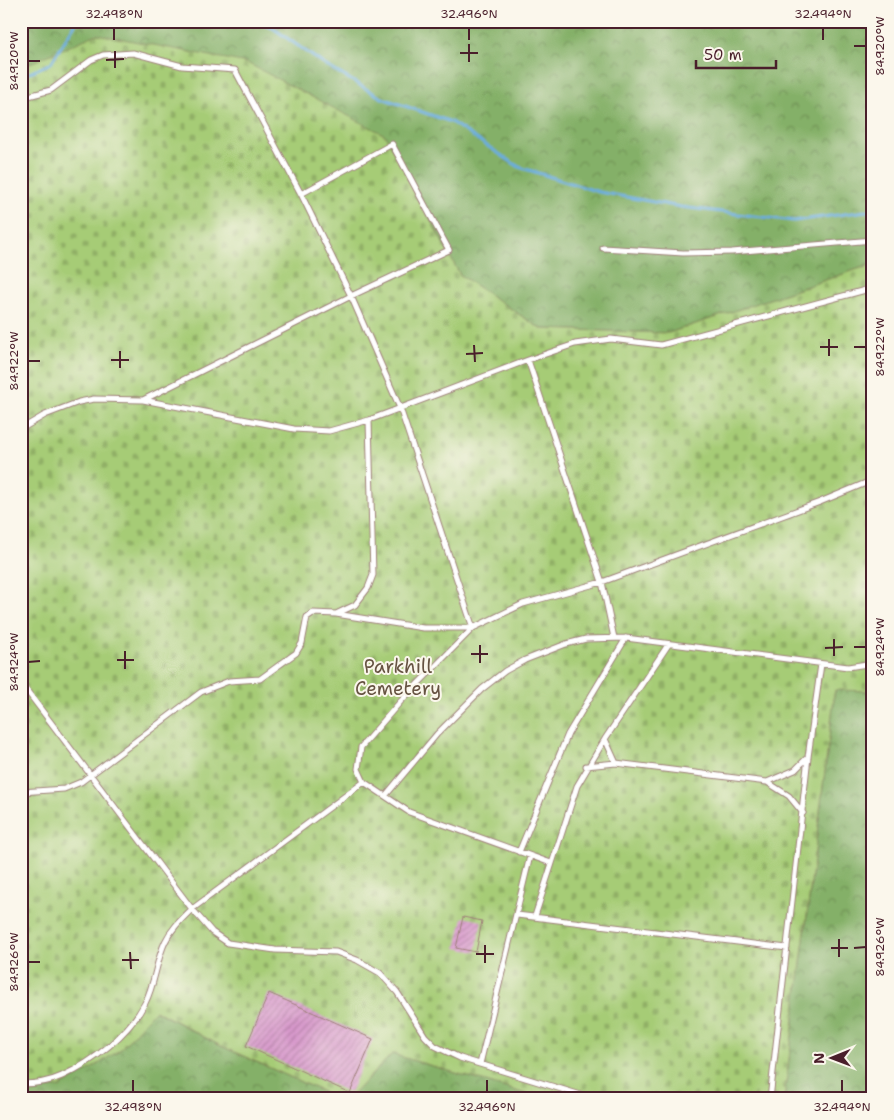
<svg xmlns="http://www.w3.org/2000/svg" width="894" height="1120" font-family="'Shantell Sans',sans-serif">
  <defs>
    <pattern id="forest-crowns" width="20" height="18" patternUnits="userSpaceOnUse" patternTransform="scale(1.25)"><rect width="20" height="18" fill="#84b067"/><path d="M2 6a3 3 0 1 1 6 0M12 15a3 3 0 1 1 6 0" fill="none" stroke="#6e8f55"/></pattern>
    <pattern id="cemetery-stones" width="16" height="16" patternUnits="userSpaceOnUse" patternTransform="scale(1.25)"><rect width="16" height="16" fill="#a6cc76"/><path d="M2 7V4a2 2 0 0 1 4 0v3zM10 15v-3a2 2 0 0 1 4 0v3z" fill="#90af66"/></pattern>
    <pattern id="building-hatch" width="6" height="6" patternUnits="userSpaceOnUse" patternTransform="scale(1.25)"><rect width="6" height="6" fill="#d695ca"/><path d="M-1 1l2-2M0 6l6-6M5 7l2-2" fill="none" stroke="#b079a4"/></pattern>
  </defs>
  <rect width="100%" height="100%" fill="#fbf7ec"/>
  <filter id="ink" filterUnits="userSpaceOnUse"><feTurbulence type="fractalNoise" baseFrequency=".02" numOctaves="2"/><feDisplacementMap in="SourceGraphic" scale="10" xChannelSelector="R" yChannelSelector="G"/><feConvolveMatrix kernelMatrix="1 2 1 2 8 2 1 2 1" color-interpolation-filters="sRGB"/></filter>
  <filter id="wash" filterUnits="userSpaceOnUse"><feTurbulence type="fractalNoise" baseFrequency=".0096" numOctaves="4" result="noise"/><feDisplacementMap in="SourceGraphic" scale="20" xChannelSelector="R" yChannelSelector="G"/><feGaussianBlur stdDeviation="1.12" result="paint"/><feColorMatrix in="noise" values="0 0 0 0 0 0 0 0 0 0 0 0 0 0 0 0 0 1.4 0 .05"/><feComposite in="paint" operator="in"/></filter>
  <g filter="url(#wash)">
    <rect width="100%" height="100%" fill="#f4e3c9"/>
    <path fill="url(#forest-crowns)" stroke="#676849" d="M21 21H873V264L669 333 541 329 460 275 385 135 21 67Z
      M835 690 873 691V1099H784Z
      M154 1010 219 1045 339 1099H21L25 1090 60 1087 121 1049Z
      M392 1054 543 1099H348Z"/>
    <path fill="url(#cemetery-stones)" stroke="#787650" d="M97 34 247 63 385 135 460 275 541 329 669 333 873 264V691L835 690 784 1099H543L392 1054 348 1099H339L219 1045 155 1010 121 1049 91 1069 60 1087 25 1090 21 1098V67Z"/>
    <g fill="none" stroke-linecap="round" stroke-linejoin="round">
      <path stroke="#6baddf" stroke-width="3" d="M251 21 270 26 325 65 382 98 451 122 519 167 599 192 681 207 794 221 873 210
        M21 73 27 74 51 63 77 21"/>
    </g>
    <g id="blocks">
      <path fill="url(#building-hatch)" d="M463 917 482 921 476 952 456 948Z
        M269 993 373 1039 350 1093 246 1046Z"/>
    </g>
  </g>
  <g filter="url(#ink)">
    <use href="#blocks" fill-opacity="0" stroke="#9f817a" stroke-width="1"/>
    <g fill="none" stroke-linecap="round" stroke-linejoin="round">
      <g stroke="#9f817a" stroke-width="7">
        <path id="service" d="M21 98 51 90 91 60 103 55 133 53 182 66 235 70 301 194 351 296 400 408 473 628H423L336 614
          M603 248 683 253 732 252 873 240
          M528 360 602 582 614 638
          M143 400 294 429 329 431 369 420 528 360 575 344 611 339 661 345 873 288
          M21 429 45 415 79 402 94 399 143 400 351 296 449 250 392 144 301 194
          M668 645 605 739 616 763 767 782 789 796 803 813
          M21 683 192 909 212 932 228 943 275 950 336 952 357 960 380 973 397 992 425 1036 435 1046 460 1058 594 1099
          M586 766 616 763
          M364 782 409 812 551 863
          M767 782 795 770 808 757
          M21 792 64 789 81 782 201 692 229 681 260 679 282 663 296 653 302 643 307 617 313 613 336 614 355 605 368 588 373 575 369 420
          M386 795 437 734 482 689 505 671 525 660 566 644 586 639 626 638 848 667 873 663
          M519 852 568 734 626 638
          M517 915 787 948
          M535 916 577 786 605 739
          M480 1064 530 856
          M21 1084C35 1084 49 1082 62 1076 93 1062 129 1034 145 1003 155 984 156 961 165 942 171 929 182 919 192 909L364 782 358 769 361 747 401 701 473 628 523 604 602 582 820 502 873 480
          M770 1099 808 757 821 664"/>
      </g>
      <use href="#service" stroke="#fff" stroke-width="5"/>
    </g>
  </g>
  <path fill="none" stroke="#4a1f2b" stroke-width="2" d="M114 28V40M469 28V40M823 28V40M469 44V62M854 46H866M115 51V68M460 53H478M106 60 124 59M28 61H40M829 339V356M474 345 475 362M820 347H838M854 347H866M120 351V368M466 354 483 353M111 360H129M28 361H40M834 639V656M480 645V663M854 647H866M825 648 843 647M125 651V669M471 654H488M117 660H134M28 662 40 661M839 939V957M485 945V963M831 948H848M854 948 866 947M130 952 131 969M476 954H494M122 960H139M28 962H40M133 1080V1092M487 1080V1092M842 1080V1092"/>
  <g text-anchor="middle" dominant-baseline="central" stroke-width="4" stroke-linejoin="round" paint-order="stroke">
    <g font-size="19" fill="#665342" stroke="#fbf7ec">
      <text x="398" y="666">Parkhill<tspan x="398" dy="22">Cemetery</tspan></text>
    </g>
  </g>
  <rect width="894" height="1120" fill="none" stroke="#fbf7ec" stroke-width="55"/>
  <g transform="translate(832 1058) rotate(269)" stroke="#fbf7ec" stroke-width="4" paint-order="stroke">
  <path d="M0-4L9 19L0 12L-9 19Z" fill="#4a1f2b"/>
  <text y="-8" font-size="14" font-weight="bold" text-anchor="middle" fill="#4a1f2b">N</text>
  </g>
  <path d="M696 60v8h80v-8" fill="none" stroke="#4a1f2b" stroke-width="2.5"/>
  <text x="704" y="60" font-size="15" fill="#4a1f2b" stroke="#fbf7ec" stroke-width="4" paint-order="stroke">50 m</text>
  <rect x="28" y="28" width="838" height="1064" fill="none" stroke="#4a1f2b" stroke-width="2"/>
  <g font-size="12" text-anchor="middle" fill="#4a1f2b">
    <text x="114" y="18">32.498°N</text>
    <text x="469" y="18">32.496°N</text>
    <text x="823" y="18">32.494°N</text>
    <text transform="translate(880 46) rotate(-90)" y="4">84.920°W</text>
    <text transform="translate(14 61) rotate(-90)" y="4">84.920°W</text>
    <text transform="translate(880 347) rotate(-90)" y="4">84.922°W</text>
    <text transform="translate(14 361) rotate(-90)" y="4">84.922°W</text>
    <text transform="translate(880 647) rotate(-90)" y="4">84.924°W</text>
    <text transform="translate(14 662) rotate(-90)" y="4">84.924°W</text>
    <text transform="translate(880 947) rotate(-90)" y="4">84.926°W</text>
    <text transform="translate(14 962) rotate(-90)" y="4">84.926°W</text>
    <text x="133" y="1111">32.498°N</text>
    <text x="487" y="1111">32.496°N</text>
    <text x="842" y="1111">32.494°N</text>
  </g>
</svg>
